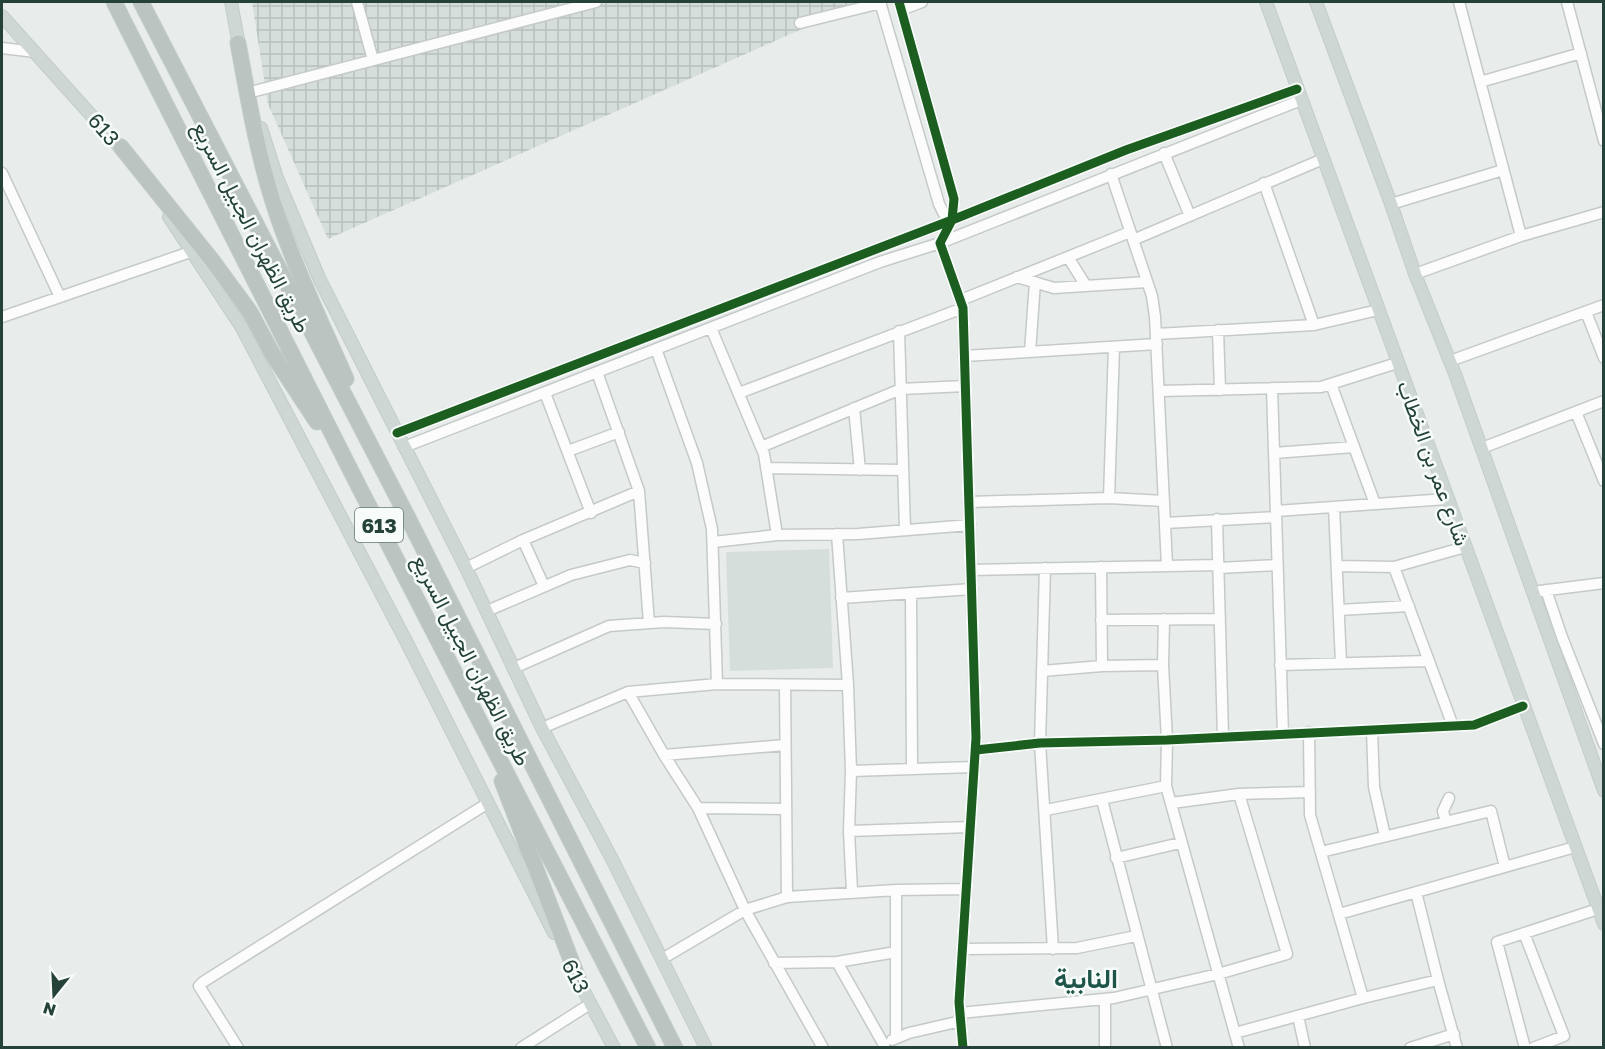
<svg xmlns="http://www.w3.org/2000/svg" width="1605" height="1049" font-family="'Golos Text',Vazirmatn,sans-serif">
  <defs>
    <pattern id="industrial-grid" width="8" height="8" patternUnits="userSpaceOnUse" patternTransform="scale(1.5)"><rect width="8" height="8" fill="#d6dedb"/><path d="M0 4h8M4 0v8" fill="none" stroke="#b8c0bd"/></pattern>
  </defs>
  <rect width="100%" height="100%" fill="#e8edeb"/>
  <path fill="#d6dedb" d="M829 549 833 668 730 671 726 552Z"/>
  <path fill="url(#industrial-grid)" d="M252 2H863L328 239 268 104Z"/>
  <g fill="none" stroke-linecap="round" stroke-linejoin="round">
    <g stroke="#c5cac8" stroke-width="13">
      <path id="minor" d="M357 2 373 60
        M880 2 939 204 944 214 952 220
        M899 2 954 199 952 220 940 243 963 308 976 738 959 1002 963 1048
        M1459 2 1521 236
        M1567 2 1604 141
        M901 10 922 2
        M800 23 881 3
        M2 48 35 52
        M1480 82 1581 53
        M251 92 596 2
        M1164 153 1190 216
        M2 173 60 297
        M1111 174 1152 296 1155 317 1167 566
        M1264 183 1314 325
        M1391 204 1503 170
        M1133 240 1323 159
        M1068 257 1086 286
        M1415 274 1521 236 1604 212
        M1017 277 1054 288 1147 282
        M961 300 1130 232
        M1586 312 1604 358
        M2 317 193 251
        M711 328 764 454 777 535
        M1218 330 1220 390
        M899 331 905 530
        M1156 334 1314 325 1378 310
        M656 349 697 463 712 529 717 684
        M1030 352 1035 282
        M964 356 1157 344
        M1450 361 1604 305
        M597 372 639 491 649 623
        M1331 384 1375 504
        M1272 388 1283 734
        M1160 391 1321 387 1397 363
        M545 393 591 513
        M739 393 963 308
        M854 408 860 470
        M1576 412 1604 481
        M397 433 952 220 1126 150 1297 89
        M404 447 880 262 940 243 1301 100
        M761 447 901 389 965 386
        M1482 448 1604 401
        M568 451 619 432
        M1274 453 1354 447
        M766 468 903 470
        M1109 498 1114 347
        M969 502 1109 498 1164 501
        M1334 507 1341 663
        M1276 511 1447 499
        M1217 519 1223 737
        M1165 523 1276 517
        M837 534 848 685 851 771 849 831 852 892
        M523 540 544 586
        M713 542 777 535 858 534 970 525
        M1337 566 1394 567 1465 547
        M1101 567 1102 666
        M1394 567 1453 726
        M466 568 523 540 639 491
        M1045 568 1040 743 1053 949
        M1219 568 1277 565
        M971 570 1219 565
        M1546 590 1562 637 1604 744
        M1540 591 1604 583
        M911 593 912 769
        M841 598 972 589
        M1339 610 1409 606
        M487 611 571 575 630 560 645 563
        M1164 619 1163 665 1167 740 1166 786 1239 1048
        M1101 620 1220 619
        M1280 665 1429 661
        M514 668 609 626 664 622 716 624
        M1042 671 1102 666 1163 665
        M785 685 787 897
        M628 692 664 755 698 808 745 910 823 1048
        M542 728 628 692 717 684 848 685
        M1372 730 1374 787 1385 836
        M1309 732 1310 815 1363 998
        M976 750 1040 743 1167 740 1474 725 1523 706
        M664 755 785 745
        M851 771 974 767
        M1102 800 1167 1048
        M1172 803 1239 794 1310 792
        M698 808 786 809
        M1046 810 1166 786
        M1446 822 1443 811 1449 798
        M849 831 970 827
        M1321 852 1491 811 1505 867
        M1116 858 1180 843
        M896 890V1037
        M1416 892 1438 980 1457 1048
        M1339 914 1575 847
        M1524 933 1564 1036 1533 1048
        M962 949 1077 948 1136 936
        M662 959 745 910 787 897 896 890 966 889
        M837 962 884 1045
        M774 963 837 962 896 952
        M960 1013 1114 998 1218 974 1287 954 1239 794
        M1298 1016 1305 1048
        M1235 1033 1363 998 1438 980
        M892 1040 909 1033 961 1021
        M238 1048 199 986 203 982 488 803
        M521 1048 590 1004
        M1105 1048V999
        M1410 1048 1454 1034
        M1525 1048 1497 942 1598 909"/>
    </g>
    <g stroke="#c3ccc9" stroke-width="14">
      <path id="major" d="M231 2 240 50
        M1266 2 1604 924
        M1316 2 1391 204 1415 274 1455 374 1604 791
        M2 16 125 153
        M261 128 277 178 320 280 466 568 542 728 612 859 706 1048
        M169 217 242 328 406 641 554 933
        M577 978 614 1048"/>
    </g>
    <g stroke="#c3ccc9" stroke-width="17">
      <path id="highway" d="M114 2 356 481 648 1048
        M141 2 407 516 675 1048
        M238 43C248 97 257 152 274 205 293 264 321 322 346 379
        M121 147 211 259 250 312 273 355 317 422
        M502 781 581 986"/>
    </g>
    <use href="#minor" stroke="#fcfcfc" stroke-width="10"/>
    <use href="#major" stroke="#cfd7d5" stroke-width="12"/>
    <use href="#highway" stroke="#bcc4c2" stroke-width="15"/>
    <g stroke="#f7fbf9" stroke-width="13">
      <path id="cycleway" d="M899 2 954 199 952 220 940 243 963 308 976 738 959 1002 963 1048
        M397 433 952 220 1126 150 1297 89
        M976 750 1040 743 1167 740 1474 725 1523 706"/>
    </g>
    <use href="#cycleway" stroke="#1b5e20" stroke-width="9"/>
  </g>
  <g text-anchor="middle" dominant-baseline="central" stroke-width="5" stroke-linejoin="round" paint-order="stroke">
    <rect fill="#f7fbf9" stroke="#637a73" stroke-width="1.5" x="355" y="508" width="48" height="34" rx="4.5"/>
    <g font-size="20" font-weight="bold" fill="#24423a">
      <text x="379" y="525">613</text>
    </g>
    <g font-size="21" fill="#24423a" stroke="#f7fbf9">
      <text transform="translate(104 129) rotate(49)">613</text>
      <text transform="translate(252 227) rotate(63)">طريق الظهران الجبيل السريع</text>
      <text transform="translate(1434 463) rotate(70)">شارع عمر بن الخطاب</text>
      <text transform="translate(472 660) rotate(63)">طريق الظهران الجبيل السريع</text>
      <text transform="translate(576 976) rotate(63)">613</text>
    </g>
    <g font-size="27" font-weight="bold" fill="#1f5548" stroke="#f7fbf9">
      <text x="1086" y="978">النابية</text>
    </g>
  </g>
  <rect width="1605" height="1049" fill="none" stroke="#24423a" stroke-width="6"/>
  <g transform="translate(54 995) rotate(198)" stroke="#f7fbf9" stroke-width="4.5" paint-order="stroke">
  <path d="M0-4.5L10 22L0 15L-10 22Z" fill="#24423a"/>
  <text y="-9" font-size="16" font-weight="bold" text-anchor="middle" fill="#24423a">N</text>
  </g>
</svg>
